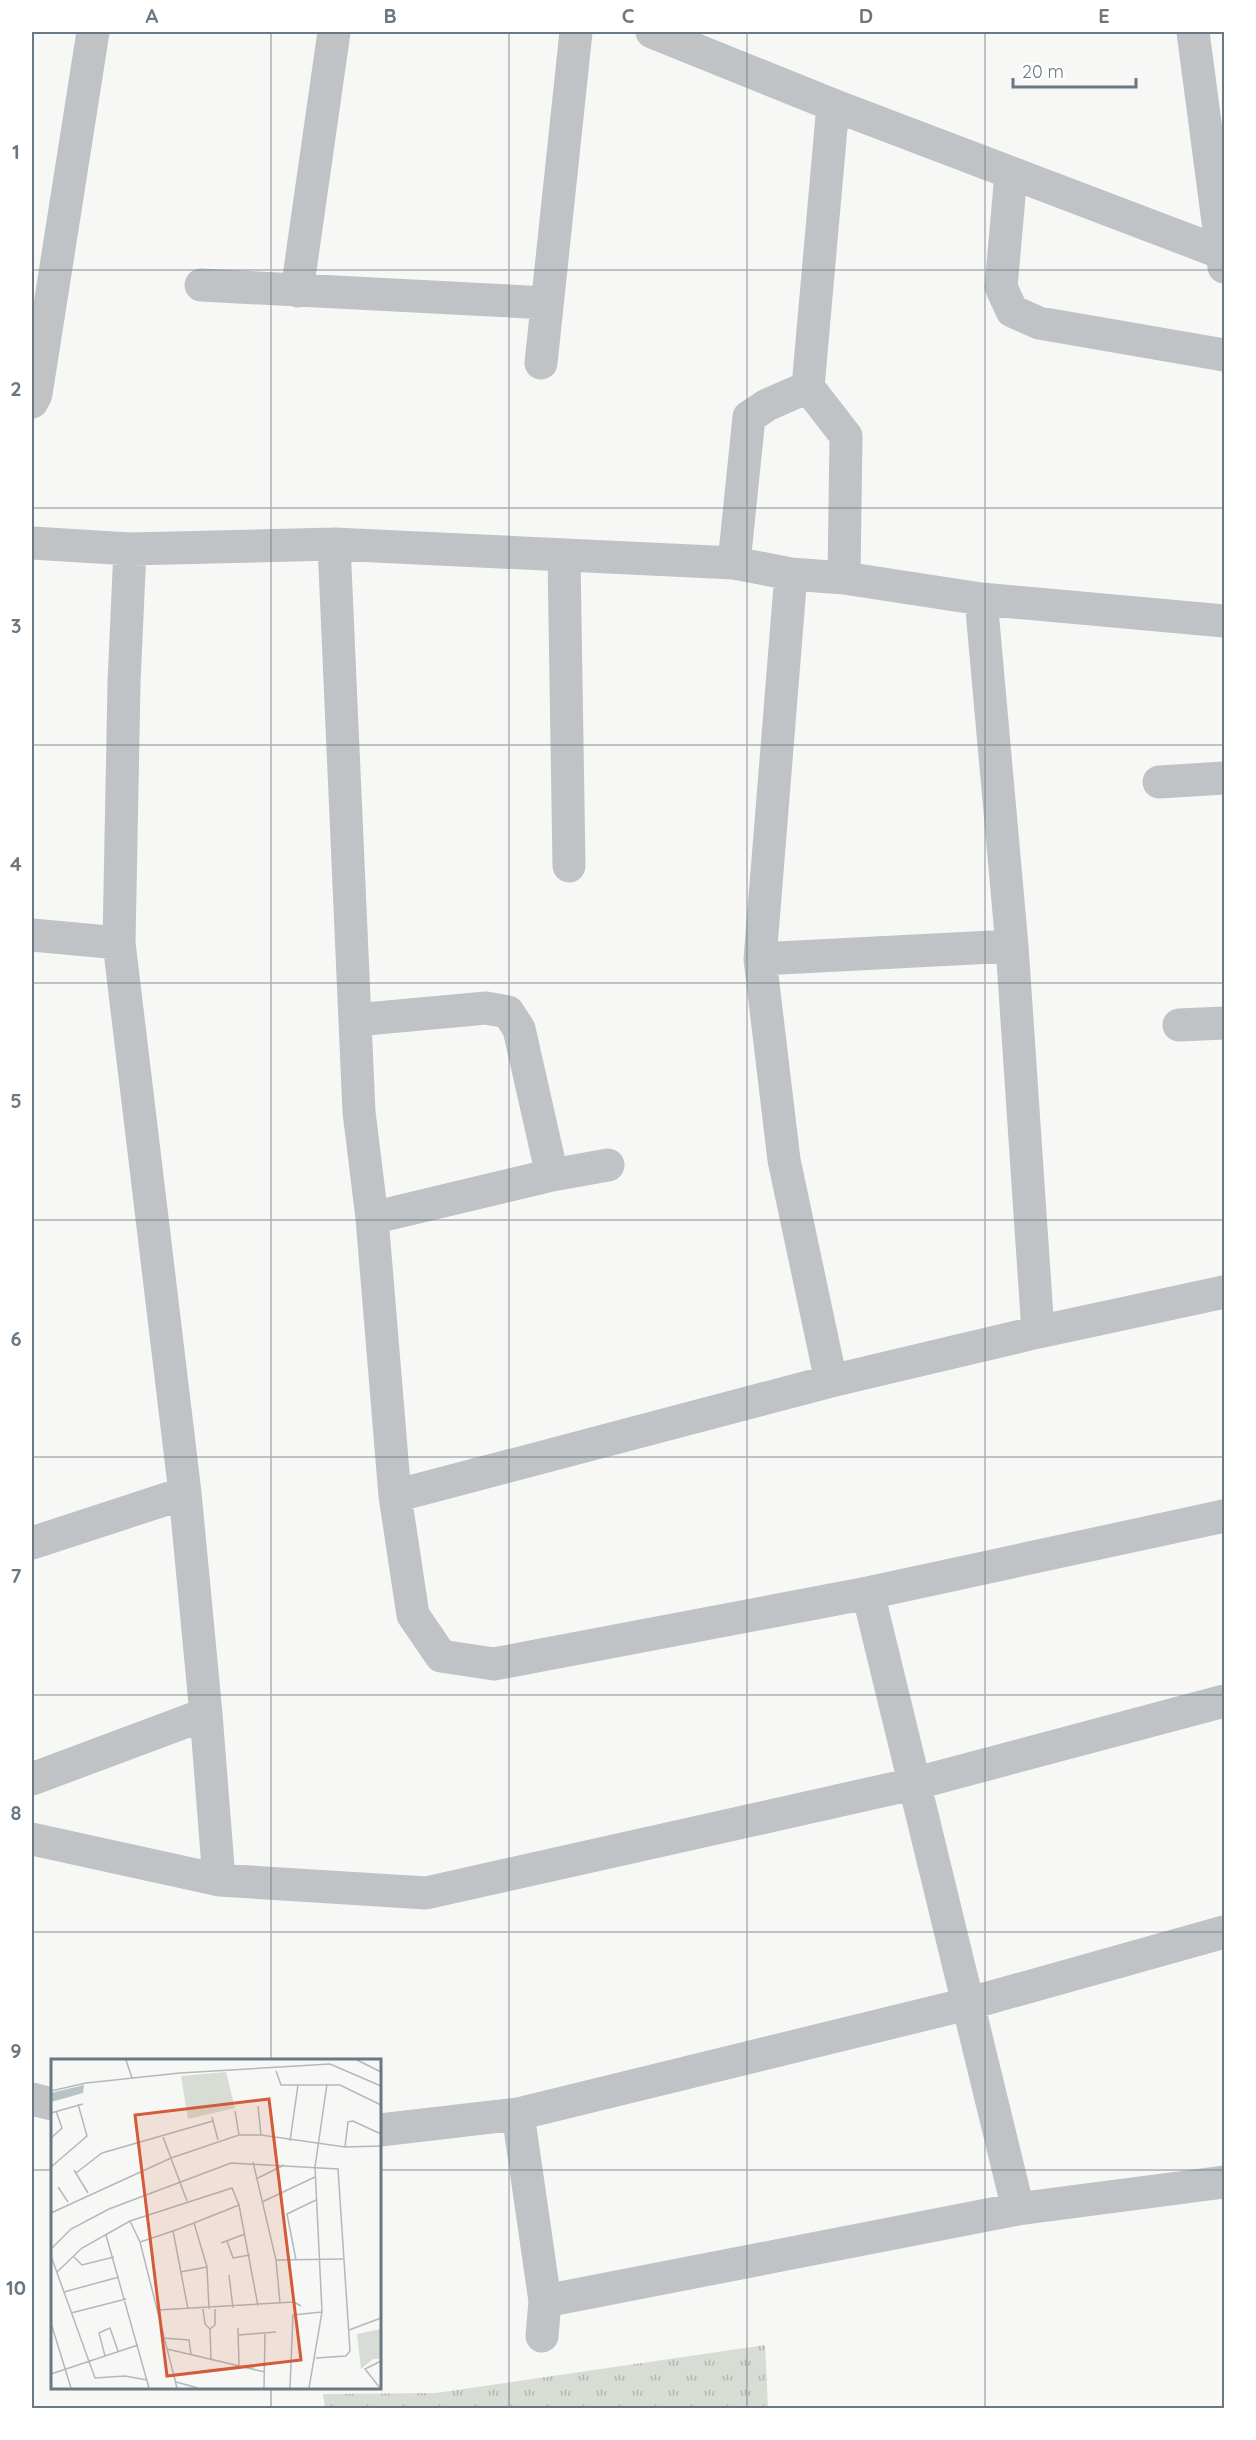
<svg xmlns="http://www.w3.org/2000/svg" width="1256" height="2440" font-family="Quicksand,sans-serif">
  <defs>
    <pattern id="grass-tufts" width="24" height="20" patternUnits="userSpaceOnUse" patternTransform="scale(1.5)"><rect width="24" height="20" fill="#d7dcd4"/><path d="M3 7l-1-3M5 7V3M7 7l1-3M15 17l-1-3M17 17v-4M19 17l1-3" fill="none" stroke="#b2b7b1"/></pattern>
  </defs>
  <rect width="100%" height="100%" fill="#f7f7f5"/>
  <path fill="url(#grass-tufts)" d="M765 2345 768 2408H325L323 2394 436 2393Z"/>
  <g fill="none" stroke-linecap="round" stroke-linejoin="round">
    <path stroke="#bfc3c6" stroke-width="33" d="M652 32 833 105 1222 253
      M1193 32 1224 267
      M833 105 808 387 846 436 844 578
      M1011 174 1001 287 1012 311 1039 323 1224 355
      M201 285 547 303
      M297 291 334 32
      M541 363 576 32
      M32 402 36 394 93 32
      M32 543 130 549 334 544 734 563 791 574 844 578 981 599 1224 621
      M334 544 359 1112 372 1218 395 1496 413 1615 441 1656 494 1664 868 1593 1224 1516
      M130 549 124 683 119 943 185 1493 206 1714 219 1880
      M564 556 569 866
      M734 563 749 417 767 405 808 387
      M791 574 760 959 784 1160 831 1381 1038 1332 1012 946 981 599
      M1159 782 1224 778
      M32 935 119 943
      M760 959 1012 946
      M355 1020 486 1008 508 1012 519 1029 552 1175
      M1179 1025 1224 1023
      M372 1218 552 1175 608 1165
      M1038 1332 1224 1292
      M395 1496 831 1381
      M32 1543 185 1493
      M868 1593 1018 2209
      M32 1779 206 1714
      M32 1839 219 1880 426 1893 913 1784 1224 1701
      M32 2099 52 2104
      M518 2114 545 2301 542 2336
      M380 2130 518 2114 967 2004 1224 1932
      M545 2301 1018 2209 1224 2182"/>
  </g>
  <path fill="none" stroke="#697883" stroke-width="1.5" stroke-opacity="0.55" d="M271 32V2060M509 32V2408M747 32V2408M985 32V2408M32 270H1224M32 508H1224M32 745H1224M32 983H1224M32 1220H1224M32 1457H1224M32 1695H1224M32 1932H1224M32 2170H52M380 2170H1224M271 2388V2408"/>
  <g transform="translate(51 2059)">
    <rect width="330" height="330" fill="#f7f7f5"/>
    <path d="M175 13 184 49 137 60 130 17ZM330 270V300H322L310 310 306 275Z" fill="#d7dcd4"/>
    <path d="M33 26 32 34 0 43V34Z" fill="#b8c3c6"/>
    <path fill="none" stroke="#b1b9bd" stroke-width="1.5" d="M75 1 81 19M306 1 330 13M225 12 230 26H289L330 46M0 32 35 24 129 14 279 5 330 27M207 47 210 76M184 52 188 76M0 54 32 45M161 58 167 81M112 78 136 142M0 79 11 69 5 52M239 82 247 26M294 88 297 63 302 62 330 75M202 103 225 201 229 244M0 108 36 77 27 45M23 111 37 134M25 114 51 94 162 62M205 120 233 106M7 128 17 143M211 143 264 118M0 154 120 99 188 76H210L294 88 330 87M79 162 89 183 126 329M143 164 188 146M55 176 98 329M176 182 182 199 199 196M89 183 122 172M170 184 194 175M0 190 20 170 58 150 180 104 287 110 299 292 295 297 265 299M0 197 44 319 74 317 96 321M23 198 31 206 63 198M225 201 292 200M245 201 236 155 265 141M6 213 31 189 79 162 181 129 188 146 207 247M129 213 156 208M178 216 182 249M13 233 68 218M137 250 122 172 143 164 156 208 158 250M152 250 154 265 159 270 160 300M106 251 243 243 250 247M20 254 75 240M0 264 20 329M187 269 188 308M159 270 164 266V250M298 271 330 259M188 276 225 273M112 279 138 281 140 295M116 290 214 313M54 297 48 274 59 269 67 292M0 315 87 286M125 323 147 329M213 329 214 274M239 329 242 256 271 253M258 329 271 253 264 108 276 25M329 329 314 310 330 302"/>
    <path fill="#d35b39" fill-opacity="0.15" stroke="#d35b39" stroke-width="3" d="M218 40 250 301 116 317 84 56Z"/>
    <rect width="330" height="330" fill="none" stroke="#697883" stroke-width="3"/>
  </g>
  <rect width="1256" height="2440" fill="none" stroke="#ffffff" stroke-width="66"/>
  <path d="M1013 78v9h123v-9" fill="none" stroke="#697883" stroke-width="3"/>
  <text x="1022" y="78" font-size="18" fill="#697883" stroke="#ffffff" stroke-width="4.5" paint-order="stroke">20 m</text>
  <rect x="33" y="33" width="1190" height="2374" fill="none" stroke="#697883" stroke-width="2"/>
  <g font-size="20" text-anchor="middle" font-weight="bold" fill="#697883">
    <text x="152" y="23">A</text>
    <text x="390" y="23">B</text>
    <text x="628" y="23">C</text>
    <text x="866" y="23">D</text>
    <text x="1104" y="23">E</text>
    <text x="16" y="159">1</text>
    <text x="16" y="396">2</text>
    <text x="16" y="633">3</text>
    <text x="16" y="871">4</text>
    <text x="16" y="1108">5</text>
    <text x="16" y="1346">6</text>
    <text x="16" y="1583">7</text>
    <text x="16" y="1820">8</text>
    <text x="16" y="2058">9</text>
    <text x="16" y="2295">10</text>
  </g>
</svg>
